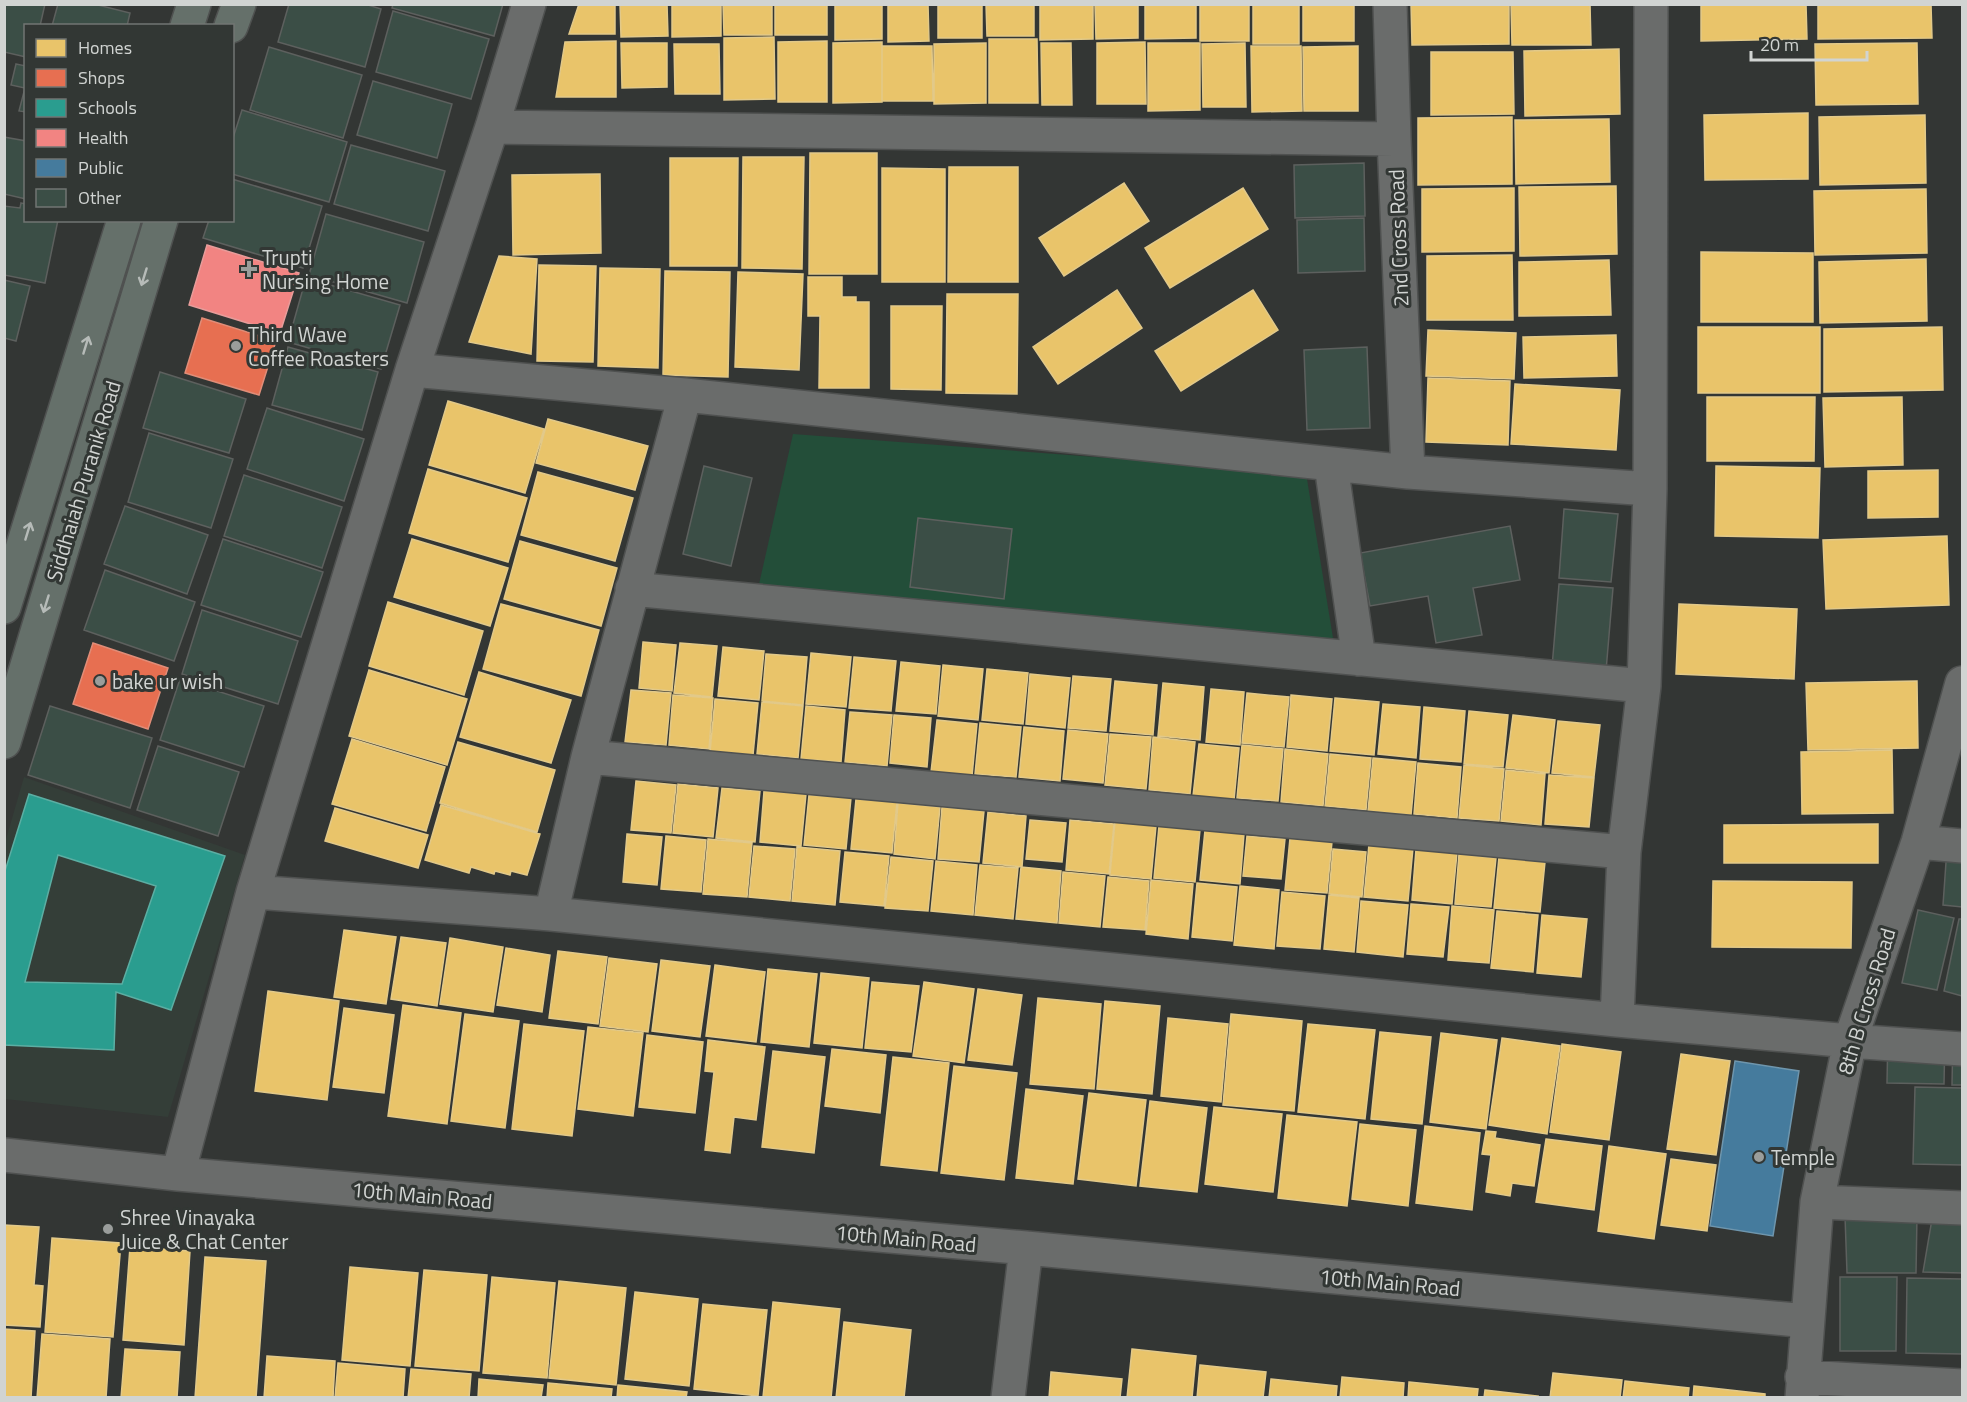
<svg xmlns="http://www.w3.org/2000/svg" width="1967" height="1402" font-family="'Titillium Web',sans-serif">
  <rect width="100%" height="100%" fill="#333634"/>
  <path fill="#343e38" d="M24 777 245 855 168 1117 5 1099 4 846Z"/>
  <path fill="#234e39" d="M793 434 1306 473 1334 644 757 593Z"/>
  <path fill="#e9c46a" stroke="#e2c989" stroke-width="1.5" d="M579 4H615V34H569Z
    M620 4H667L668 36 621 37Z
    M672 4H721V36L672 37Z
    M723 4H772V35H724Z
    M775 4H827V35H775Z
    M835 4H882V39L835 40Z
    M888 4H928L929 41 888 42Z
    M938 4H982V38H938Z
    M986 4H1034V36H987Z
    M1040 4H1093V39L1040 40Z
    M1095 4H1138V38L1096 39Z
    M1145 4H1196V38L1145 39Z
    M1200 4H1249V41H1200Z
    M1253 4H1299V44H1253Z
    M1303 4H1354V41H1303Z
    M1411 4H1509V44L1412 45Z
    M1511 4H1590L1591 45H1512Z
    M1701 4H1806L1807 39 1701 41Z
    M1818 4H1931L1932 38 1818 39Z
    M774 37 775 99 724 100V38Z
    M989 39H1037L1038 103H989Z
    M616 41V97H556L565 42Z
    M827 41V102H778V42Z
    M882 42V102L833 103V43Z
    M1145 42 1146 104H1097V43Z
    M621 43H667V87L622 88Z
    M986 43V103L934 104V44Z
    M1041 43H1071L1072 105H1042Z
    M1148 43H1200V110L1148 111Z
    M1245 43 1246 107H1203L1202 44Z
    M1917 43 1918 104 1816 105 1815 44Z
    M674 44H719L720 94H675Z
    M882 46H932L933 101H882Z
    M1251 46H1301L1302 111 1252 112Z
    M1358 46V111H1304L1303 47Z
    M1619 49 1620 114 1525 116 1524 51Z
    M1431 52H1513L1514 114 1431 115Z
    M1808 113V179L1705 180 1704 115Z
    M1925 115 1926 183 1820 185 1819 117Z
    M1512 117V184L1418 185V118Z
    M1609 119 1610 182 1516 184 1515 120Z
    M810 153H877V274H809Z
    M743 157H804L802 269 742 268Z
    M670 158H738L737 266H670Z
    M949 167H1018V282H948Z
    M882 168 945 169V282H882Z
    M600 174 601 253 513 255 512 175Z
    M1124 183 1149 221 1064 276 1039 238Z
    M1616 186 1617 254 1520 256 1519 187Z
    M1243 188 1268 229 1170 288 1145 248Z
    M1514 188V251L1422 252V189Z
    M1926 189 1927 253 1815 255 1814 191Z
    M1701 252 1813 253V322H1701Z
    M1512 255 1513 320H1427V256Z
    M499 256 537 259 531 354 469 342Z
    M1926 259 1927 321 1820 323 1819 262Z
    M1609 260 1611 315 1519 316V262Z
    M539 265 596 266 593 362 537 361Z
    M600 268 660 269 658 368 598 366Z
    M665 271 730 272 728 377 663 375Z
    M738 272 803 274 799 370 735 367Z
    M808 277H842V297H856V302H869V388H819L820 316H808Z
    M1117 290 1142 328 1058 384 1033 347Z
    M1253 290 1278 330 1181 391 1155 351Z
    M947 294H1018L1017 394 946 393Z
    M891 306H942L941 390 891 389Z
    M1698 327H1820V393H1698Z
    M1942 327 1943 390 1824 392V329Z
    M1428 330 1516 333 1514 379 1426 376Z
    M1616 335 1617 376 1524 378 1523 337Z
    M1428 378 1510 381 1508 445 1426 442Z
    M1515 384 1620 390 1616 450 1511 444Z
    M1707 397H1815L1814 461H1707Z
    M1902 397 1903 465 1825 467 1823 398Z
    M448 401 544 429 525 493 429 465Z
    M548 419 648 446 635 490 536 463Z
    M1716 466 1820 468 1818 538 1715 536Z
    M428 469 527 498 508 562 409 533Z
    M1938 470V517L1868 518V471Z
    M538 472 633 498 615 561 521 535Z
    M1947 536 1949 605 1826 609 1823 540Z
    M412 539 508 568 490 626 394 597Z
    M520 541 617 568 601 626 504 599Z
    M388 602 483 631 464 695 369 666Z
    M501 604 599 630 581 696 483 669Z
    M1679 604 1797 609 1794 679 1676 674Z
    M643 642 676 645 672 691 639 688Z
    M680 643 717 646 712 697 674 693Z
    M723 647 764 651 759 700 718 696Z
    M811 653 851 657 846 707 806 704Z
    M766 654 807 657 803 705 762 701Z
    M854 657 896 661 891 711 849 708Z
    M901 662 940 666 936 714 896 711Z
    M943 665 983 669 978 720 938 716Z
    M987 669 1028 673 1023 724 982 720Z
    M369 670 467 699 447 765 349 736Z
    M479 672 571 700 551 763 460 737Z
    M1030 674 1070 678 1065 728 1026 724Z
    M1073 676 1111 679 1106 731 1068 728Z
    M1115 681 1157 685 1153 735 1110 731Z
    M1917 681 1918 748 1808 750 1806 683Z
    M1163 683 1204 687 1200 740 1158 736Z
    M1211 689 1244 692 1240 745 1206 742Z
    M631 690 671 693 666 745 625 742Z
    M1247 693 1289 697 1284 747 1242 743Z
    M673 695 713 698 709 749 669 745Z
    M1291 695 1332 699 1327 751 1287 747Z
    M1335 698 1379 702 1374 755 1330 751Z
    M715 699 758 703 753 755 710 752Z
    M762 702 803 706 798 758 757 754Z
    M1383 704 1420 707 1416 758 1378 754Z
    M806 706 845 710 841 762 801 759Z
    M1424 707 1465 711 1461 762 1420 759Z
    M1469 711 1508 715 1503 767 1464 764Z
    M850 712 892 715 887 766 845 762Z
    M894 715 931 718 927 767 890 763Z
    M1513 715 1555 720 1549 773 1506 768Z
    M937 720 977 724 972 776 931 772Z
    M1558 721 1600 725 1594 777 1552 773Z
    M980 723 1021 727 1016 777 975 774Z
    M1024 727 1064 731 1060 781 1019 777Z
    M1068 730 1108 734 1103 783 1063 779Z
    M1110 734 1151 737 1146 789 1105 785Z
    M1153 737 1195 742 1190 794 1149 790Z
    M352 739 445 767 426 831 332 804Z
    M458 742 555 770 537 832 440 803Z
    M1199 744 1239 748 1234 800 1193 796Z
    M1242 745 1283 749 1278 801 1237 798Z
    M1285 749 1328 754 1323 806 1281 802Z
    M1892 750 1893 813 1802 814 1801 752Z
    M1330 754 1371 758 1366 810 1325 806Z
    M1373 758 1416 762 1411 815 1368 811Z
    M1418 763 1461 767 1457 818 1414 814Z
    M1464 765 1504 769 1499 821 1459 818Z
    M1506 770 1545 774 1541 825 1501 821Z
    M1549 775 1594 778 1589 827 1545 824Z
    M636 781 676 785 671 833 631 830Z
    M678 784 718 788 713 837 673 833Z
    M722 788 760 791 755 842 716 838Z
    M764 791 806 794 801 846 760 842Z
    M809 795 851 798 846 849 804 845Z
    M856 799 897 802 892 853 851 849Z
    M898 803 940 807 935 859 894 854Z
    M441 805 540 834 527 875 511 871 510 875 495 871 494 874 471 867 469 873 425 860Z
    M942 807 984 811 979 862 938 859Z
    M335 808 428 835 418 868 325 841Z
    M988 812 1026 816 1022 867 983 863Z
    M1030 820 1066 823 1062 862 1026 859Z
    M1070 820 1114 824 1109 874 1066 870Z
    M1115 822 1156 826 1151 879 1110 875Z
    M1878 824V863H1724V825Z
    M1159 826 1200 830 1195 882 1154 878Z
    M1205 830 1244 834 1240 884 1200 880Z
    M627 834 662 837 657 885 623 882Z
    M666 836 706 840 701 892 661 889Z
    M1247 836 1285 839 1281 879 1243 876Z
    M1290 838 1332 842 1327 893 1285 890Z
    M708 839 752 843 747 897 703 894Z
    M1369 844 1413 848 1408 901 1364 897Z
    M754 846 795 849 790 901 749 897Z
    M797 847 840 851 835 905 792 901Z
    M1333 849 1366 852 1362 897 1329 894Z
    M1416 849 1457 853 1452 904 1412 900Z
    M845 852 889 856 884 906 840 902Z
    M1459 854 1496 858 1491 907 1455 904Z
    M891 857 933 861 928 911 885 908Z
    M1499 857 1545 862 1540 912 1494 908Z
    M936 861 977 865 973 915 931 911Z
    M980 865 1018 868 1013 919 975 915Z
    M1021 867 1061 871 1057 923 1016 919Z
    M1063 872 1105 876 1100 927 1059 923Z
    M1108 877 1149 881 1145 930 1103 927Z
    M1151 880 1193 884 1188 939 1146 934Z
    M1713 881 1852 882 1851 948 1712 947Z
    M1197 883 1237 887 1232 941 1192 937Z
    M1240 886 1279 890 1274 949 1234 945Z
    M1282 892 1325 896 1320 949 1277 946Z
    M1329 895 1359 898 1354 952 1324 949Z
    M1361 901 1408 905 1403 957 1357 952Z
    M1411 904 1449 907 1443 957 1407 954Z
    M1452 906 1494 910 1489 963 1448 960Z
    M1497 911 1538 915 1533 972 1491 968Z
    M1542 915 1587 919 1581 977 1537 973Z
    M344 930 396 937 386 1004 334 997Z
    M401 937 446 943 437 1006 391 999Z
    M450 938 503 947 493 1012 440 1004Z
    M506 948 550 955 542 1012 497 1005Z
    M558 951 607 957 598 1024 549 1018Z
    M609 958 657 964 648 1032 600 1026Z
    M661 960 710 966 700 1037 652 1031Z
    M715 965 765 972 756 1042 706 1036Z
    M768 969 817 974 809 1047 761 1042Z
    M821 973 869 978 862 1048 814 1043Z
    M872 982 919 986 911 1052 865 1048Z
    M924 982 974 989 964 1063 913 1056Z
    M978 989 1022 995 1012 1065 968 1060Z
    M268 991 339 1001 327 1100 255 1091Z
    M1038 998 1101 1004 1094 1089 1030 1084Z
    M1105 1001 1160 1006 1152 1094 1097 1089Z
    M403 1005 461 1013 447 1124 388 1116Z
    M344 1008 394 1015 384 1093 333 1087Z
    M465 1014 519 1021 505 1128 451 1121Z
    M1231 1014 1302 1021 1294 1111 1223 1105Z
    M1168 1018 1228 1024 1221 1102 1161 1096Z
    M524 1024 584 1031 572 1136 512 1129Z
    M1308 1024 1375 1030 1365 1119 1298 1112Z
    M588 1027 643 1033 633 1116 578 1109Z
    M1380 1032 1431 1037 1422 1124 1371 1119Z
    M1441 1033 1497 1040 1486 1129 1430 1122Z
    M647 1035 703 1042 695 1113 639 1107Z
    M1502 1038 1560 1046 1547 1134 1489 1125Z
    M708 1040 765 1047 756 1120 734 1117 730 1153 705 1150 714 1072 705 1071Z
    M1562 1044 1621 1052 1609 1140 1550 1132Z
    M832 1049 886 1055 880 1113 825 1106Z
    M773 1051 825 1057 814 1153 762 1147Z
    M1681 1054 1730 1061 1716 1155 1667 1149Z
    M893 1057 949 1063 937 1171 881 1165Z
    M954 1066 1017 1073 1004 1180 941 1173Z
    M1026 1089 1083 1096 1073 1184 1016 1178Z
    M1089 1093 1146 1100 1136 1186 1078 1179Z
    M1150 1101 1207 1108 1197 1192 1140 1186Z
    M1214 1107 1282 1114 1273 1192 1205 1184Z
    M1287 1115 1357 1122 1347 1206 1278 1198Z
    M1360 1124 1416 1130 1408 1206 1352 1199Z
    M1425 1126 1480 1133 1472 1210 1416 1203Z
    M1486 1131 1496 1132 1495 1138 1540 1145 1534 1186 1512 1183 1510 1196 1486 1192 1491 1155 1482 1154Z
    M1546 1139 1602 1146 1594 1210 1536 1202Z
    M1609 1146 1666 1154 1654 1239 1598 1231Z
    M1671 1159 1716 1165 1707 1231 1661 1225Z
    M4 1225 39 1227 34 1285 43 1286 40 1327 4 1325Z
    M52 1238 121 1243 113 1337 45 1332Z
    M130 1247 190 1251 184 1345 123 1340Z
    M205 1257 266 1261 256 1398H195Z
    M350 1267 418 1273 410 1366 342 1360Z
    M424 1270 487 1275 479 1371 415 1366Z
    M492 1277 555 1283 547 1378 483 1373Z
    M559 1281 626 1288 616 1385 549 1378Z
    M635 1292 698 1299 689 1386 625 1379Z
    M773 1302 840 1309 831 1398 763 1397Z
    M703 1304 767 1310 758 1396 694 1389Z
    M844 1322 911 1330 904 1398H836Z
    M4 1329 35 1331 31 1398H4Z
    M42 1334 110 1339 106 1398H37Z
    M125 1349 180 1352 177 1398H121Z
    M1132 1349 1196 1356 1192 1398H1127Z
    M267 1356 335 1361 333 1398H264Z
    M338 1363 405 1369 403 1398H335Z
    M1200 1365 1266 1372 1263 1398H1197Z
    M411 1369 471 1374 469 1398H408Z
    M1051 1372 1122 1379 1120 1398H1049Z
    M1553 1373 1622 1380 1620 1398H1550Z
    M1342 1377 1404 1383 1403 1398H1340Z
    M479 1379 543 1385 541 1398H478Z
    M1271 1379 1337 1386 1336 1398H1269Z
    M1625 1381 1689 1388 1688 1398H1623Z
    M1409 1382 1478 1389 1477 1398H1408Z
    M548 1383 612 1389 611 1398H547Z
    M618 1385 687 1392 686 1398H617Z
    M1694 1386 1765 1394V1398H1693Z
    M1485 1390 1538 1396 1537 1398H1484Z"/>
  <path fill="#e76f51" stroke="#e08d78" stroke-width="1.5" d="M202 318 276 341 259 395 185 373Z
    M93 643 168 668 148 729 73 704Z"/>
  <path fill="#2a9d8f" stroke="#5caea3" stroke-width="1.5" fill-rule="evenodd" d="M29 794 225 856 171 1010 116 992 114 1050 4 1045V874ZM58 855 156 886 122 984 25 982Z"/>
  <path fill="#f28482" stroke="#e89c9a" stroke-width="1.5" d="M207 245 299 273 280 333 189 305Z"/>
  <path fill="#457b9d" stroke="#6f96ad" stroke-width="1.5" d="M1735 1061 1799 1071 1773 1236 1710 1226Z"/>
  <path fill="#3b4e46" stroke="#5d605e" stroke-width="1.5" d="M4 4H45L40 26H26V57L4 52Z
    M58 4H94L130 13 127 26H52Z
    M289 4H365L381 9 365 67 278 42Z
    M393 4H503L494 36 392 8Z
    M393 11 489 39 471 99 376 72Z
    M269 47 362 75 343 138 250 110Z
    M16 64 26 66V112L19 111 25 88 11 85Z
    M373 81 452 104 437 158 357 135Z
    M242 110 347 142 329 202 232 174V141Z
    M4 137 26 141V199L4 194Z
    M351 145 445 171 428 231 334 204Z
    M1364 163 1365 216 1295 218 1294 165Z
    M232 179 322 206 303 268 203 238 209 220H232Z
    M21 203 26 204V220H58L45 283 4 275V206L20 208Z
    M326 214 424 242 407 303 309 275Z
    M1364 218 1365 271 1298 273 1297 220Z
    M306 278 400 305 381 369 288 342Z
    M4 280 30 286 16 341 4 338Z
    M288 347 378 372 362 430 272 405Z
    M1367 347 1370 428 1307 430 1304 350Z
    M160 372 246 399 229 453 143 428Z
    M267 408 364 439 344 501 247 469Z
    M149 433 233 459 211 528 128 502Z
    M704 466 752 478 731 566 683 554Z
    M244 475 342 507 322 568 224 536Z
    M125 506 208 535 187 594 104 564Z
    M1564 509 1618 514 1611 582 1559 578Z
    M918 518 1012 529 1004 599 910 587Z
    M1510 526 1520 580 1473 588 1482 635 1436 643 1428 596 1370 606 1360 553Z
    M223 539 323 572 301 637 201 605Z
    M105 570 195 602 174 661 84 630Z
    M1559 584 1613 588 1606 671 1552 667Z
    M202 610 298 641 278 704 182 674Z
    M180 679 264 706 244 767 160 740Z
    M50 706 152 738 130 808 28 775Z
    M158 746 239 772 218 836 137 810Z
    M1947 848 1962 849V907L1943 905Z
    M1918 910 1954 918 1937 990 1902 983Z
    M1959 919H1962V996L1944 991Z
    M1888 1033 1945 1034 1944 1084 1887 1083Z
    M1953 1034H1962V1085H1952Z
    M1915 1087 1962 1088V1165L1913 1164Z
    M1845 1216H1917L1916 1273H1847Z
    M1932 1219 1962 1221V1273L1923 1272Z
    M1840 1277H1897L1896 1351H1840Z
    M1907 1278 1962 1279V1354L1906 1353Z"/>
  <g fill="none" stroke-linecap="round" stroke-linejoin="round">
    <g stroke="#4f5150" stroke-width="36">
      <path id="minor" d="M1390 4 1394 139 1408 472
        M492 127 1394 139
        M412 370 685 395 1408 472 1650 489
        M1331 465 1359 659
        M632 589 1644 686
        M588 757 1624 852
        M1918 842 1962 846
        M253 892 412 370 492 127 529 4
        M551 914 588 757 685 395
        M1617 1020 1850 1041 1962 1049
        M4 1155 178 1174 1026 1248 1807 1321
        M178 1174 253 892 551 914 1617 1020 1624 852 1644 686 1650 489 1651 4
        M1817 1202 1962 1208
        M1802 1377 1962 1386
        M1008 1398 1026 1248
        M1802 1398 1817 1202 1850 1041 1918 842 1962 683"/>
    </g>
    <g stroke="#4f5150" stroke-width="36">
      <path id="major" d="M187 26 194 4
        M231 26 239 4
        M4 607 124 220
        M4 742 161 220"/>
    </g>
    <use href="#minor" stroke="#6a6c6b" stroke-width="33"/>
    <use href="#major" stroke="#65706a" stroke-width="33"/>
  </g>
  <defs><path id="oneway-shaft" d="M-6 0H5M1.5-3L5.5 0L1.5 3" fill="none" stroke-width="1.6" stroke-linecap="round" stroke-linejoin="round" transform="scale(1.5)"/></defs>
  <g stroke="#b6bbb8">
    <use href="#oneway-shaft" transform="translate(144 277) rotate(107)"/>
    <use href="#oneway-shaft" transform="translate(86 345) rotate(-73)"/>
    <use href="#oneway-shaft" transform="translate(28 531) rotate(-73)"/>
    <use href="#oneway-shaft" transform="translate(46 604) rotate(107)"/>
  </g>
  <g fill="#9a9d9b" stroke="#323734" stroke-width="2">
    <path d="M246 260h6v6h6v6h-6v6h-6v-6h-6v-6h6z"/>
    <circle cx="236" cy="346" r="6"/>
    <circle cx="100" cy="681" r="6"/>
    <circle cx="1759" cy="1157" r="6"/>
    <circle cx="108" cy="1229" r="6"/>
  </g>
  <g text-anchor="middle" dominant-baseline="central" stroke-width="6" stroke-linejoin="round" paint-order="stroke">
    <g font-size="21" fill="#d1d4d2" stroke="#323734">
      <text transform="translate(1398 238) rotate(-92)">2nd Cross Road</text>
      <text transform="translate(83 481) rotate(-73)">Siddhaiah Puranik Road</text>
      <text transform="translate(1866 1001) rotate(-73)">8th B Cross Road</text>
      <text transform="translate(422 1195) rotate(5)">10th Main Road</text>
      <text transform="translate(906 1238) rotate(5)">10th Main Road</text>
      <text transform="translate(1390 1282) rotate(5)">10th Main Road</text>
    </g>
    <g font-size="21" fill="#d1d4d2" stroke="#323734" text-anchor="start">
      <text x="262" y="257">Trupti<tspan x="262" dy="24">Nursing Home</tspan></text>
      <text x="248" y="334">Third Wave<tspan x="248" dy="24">Coffee Roasters</tspan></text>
      <text x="112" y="681">bake ur wish</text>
      <text x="1771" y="1157">Temple</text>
      <text x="120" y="1217">Shree Vinayaka<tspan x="120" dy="24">Juice &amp; Chat Center</tspan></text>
    </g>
  </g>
  <rect width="1967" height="1402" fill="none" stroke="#d1d4d2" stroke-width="12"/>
  <rect x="24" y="24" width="210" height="198" fill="#323734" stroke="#727673" stroke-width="1.5"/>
  <rect x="36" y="39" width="30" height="18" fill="#e9c46a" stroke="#727673" stroke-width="1.5"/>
  <text x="78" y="54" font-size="18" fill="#d1d4d2">Homes</text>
  <rect x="36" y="69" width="30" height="18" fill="#e76f51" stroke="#727673" stroke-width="1.5"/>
  <text x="78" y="84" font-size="18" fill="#d1d4d2">Shops</text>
  <rect x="36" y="99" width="30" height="18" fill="#2a9d8f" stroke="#727673" stroke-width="1.5"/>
  <text x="78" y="114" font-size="18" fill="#d1d4d2">Schools</text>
  <rect x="36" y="129" width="30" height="18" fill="#f28482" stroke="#727673" stroke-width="1.5"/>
  <text x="78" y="144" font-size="18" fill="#d1d4d2">Health</text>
  <rect x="36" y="159" width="30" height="18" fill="#457b9d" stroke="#727673" stroke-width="1.5"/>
  <text x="78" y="174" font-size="18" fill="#d1d4d2">Public</text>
  <rect x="36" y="189" width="30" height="18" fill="#3b4e46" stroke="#727673" stroke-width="1.5"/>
  <text x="78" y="204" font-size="18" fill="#d1d4d2">Other</text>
  <path d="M1751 51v9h116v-9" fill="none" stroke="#d1d4d2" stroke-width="3"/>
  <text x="1760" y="51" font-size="18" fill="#d1d4d2" stroke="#323734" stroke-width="4.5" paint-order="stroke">20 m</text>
</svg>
